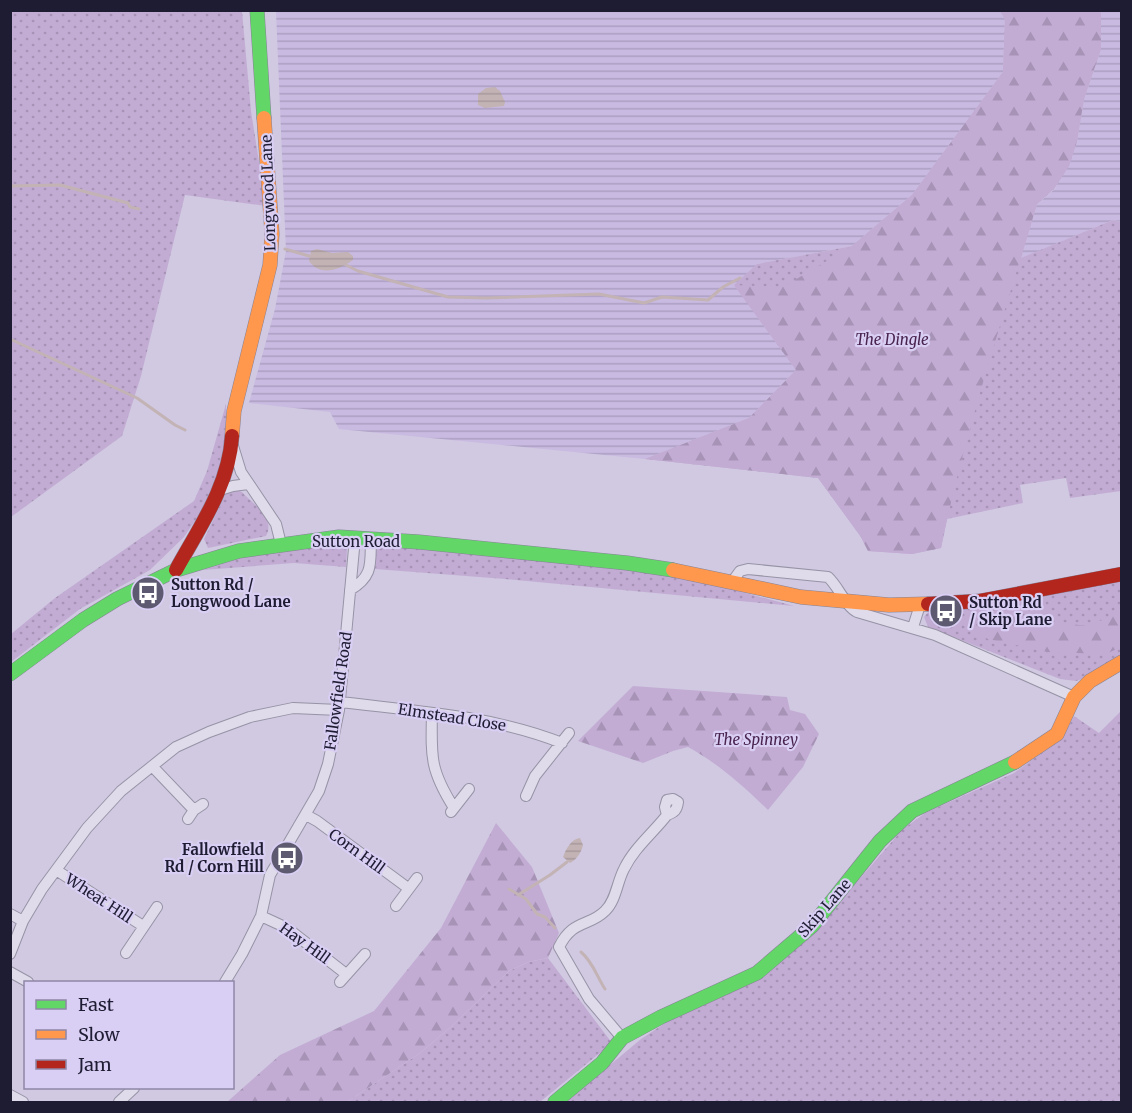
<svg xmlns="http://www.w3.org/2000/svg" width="1132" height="1113" font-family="Merriweather,serif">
  <defs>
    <pattern id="farmland-rules" width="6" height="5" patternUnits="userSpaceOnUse" patternTransform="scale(1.5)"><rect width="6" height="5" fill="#c9bae1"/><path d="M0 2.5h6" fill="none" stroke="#ac9fc2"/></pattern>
    <pattern id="grass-dots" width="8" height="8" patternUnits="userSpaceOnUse" patternTransform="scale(1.5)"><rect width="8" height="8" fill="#c3acd4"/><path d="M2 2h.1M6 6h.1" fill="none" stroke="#a793b6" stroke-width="1.8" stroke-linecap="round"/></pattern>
    <pattern id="forest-firs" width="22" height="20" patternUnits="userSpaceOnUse" patternTransform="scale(1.5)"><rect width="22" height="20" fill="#c3acd4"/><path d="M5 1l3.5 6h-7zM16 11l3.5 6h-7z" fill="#a793b6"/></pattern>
    <pattern id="water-rules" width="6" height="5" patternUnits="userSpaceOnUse" patternTransform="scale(1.5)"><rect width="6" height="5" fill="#c3b3b5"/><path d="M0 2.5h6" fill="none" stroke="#a7999c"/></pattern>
  </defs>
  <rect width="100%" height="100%" fill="#d0c9e1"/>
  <path fill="url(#farmland-rules)" d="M1000 10 1005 19 1003 72 912 195 852 246 757 264 796 370 749 418 645 459 339 429 330 412 249 403 275 309 286 251 276 11Z
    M1100 11H1121V222L1113 220 1020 259 1037 204 1055 189 1077 141 1084 99 1101 49V14Z"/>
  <path fill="url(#grass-dots)" d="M11 11H242L251 111 266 206 185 195 141 376 122 436 11 517Z
    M1000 11H1100L1101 14V49L1084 99 1077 141 1069 166 1054 189 1037 204 1021 258 1113 220 1121 222V491L1070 498 1066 478 1020 485 1023 503 947 519 941 548 912 554 868 551 861 537 818 478 645 459 749 418 796 370 734 285 757 264 852 246 912 195 1003 72 1005 19Z
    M226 404 227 450 220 477 202 511 184 537 150 570 80 609 11 662V634L55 598 194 501 207 471Z
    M237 490 242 492C253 504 276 518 266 536L208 548 204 539 226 493Z
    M341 543 347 549 346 567 294 563 203 570 251 555Z
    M378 544 679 575 794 606 505 579 375 569 376 551Z
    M1121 580V655L1082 679 1076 681 1060 679 928 627 924 617 929 611Z
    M1121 711V1102H566L641 1039 676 1016 766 975 823 921 902 830 925 813 1014 773 1063 737 1074 716 1099 733Z
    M548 958 612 1043 540 1102H347L420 1053 452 1026 509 971 528 962Z"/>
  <path fill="url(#forest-firs)" d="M1000 11H1100L1101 14V49L1084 99 1077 141 1069 166 1054 189 1037 204C1003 318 965 431 941 548L912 554 868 551 861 537 818 478 645 459 749 418 796 370 734 285 783 287 852 246 912 195 1003 72 1005 19Z
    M983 610 1007 611 1044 621 1088 626 1121 612V647L1106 654 1048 652 988 639 962 624 968 613Z
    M633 686 787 697 790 710 805 714 819 734 803 767 768 810C743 786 719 764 688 747L673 751 643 763 578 741Z
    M496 823 532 867 559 933 548 958 528 962 509 971 452 1026 420 1053 347 1102H227L280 1055 374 1011 441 928Z"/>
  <path fill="url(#water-rules)" d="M495 87 500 91 505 102 504 106 485 108 478 105V94L486 88Z
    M317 249 332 253 348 252 353 256V260C339 270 320 277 309 261L311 251Z
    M580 838 583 845C581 853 577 859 570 863L563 857C566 849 571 839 580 838Z"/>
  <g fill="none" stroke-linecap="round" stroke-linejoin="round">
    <path stroke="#c3b3b5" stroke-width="3" d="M10 186 60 185 128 203 130 207 139 209
      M285 249 309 256
      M346 265 358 271 448 297 486 298 599 294 644 303 662 297 708 300 723 287 740 278
      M10 339 137 398 175 425 185 430
      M509 889 526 899 537 914 545 917 555 928
      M518 895 550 875 567 862
      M581 952C593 962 597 977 605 989"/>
    <g stroke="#9793a6" stroke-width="12">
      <path id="street" d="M233 446 241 472 276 524 281 544
        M220 490 233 486 248 484
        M732 582 740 571 748 569 828 577C839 587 845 606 857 612L935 635 1074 697
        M350 590C374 576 370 563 371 539
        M913 627 920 605
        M340 702C415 711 491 715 562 743
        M432 713C431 757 430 770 454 808
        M152 766 194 810
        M526 796 535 776 569 733
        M451 812 469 789
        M306 815 317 821 408 888
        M188 819 194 810 203 804
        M56 870 143 926
        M396 906 417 878
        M10 914 23 921
        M261 916 287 928 346 974
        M126 953 157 907
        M10 954 23 921 42 889 87 828 121 791 176 747 209 732 250 717 293 708 339 710
        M10 972 28 982
        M225 982 242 954 261 916 270 875 319 791 328 764 339 710 355 538
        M340 982 365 954
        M622 1038 589 999 559 947C573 919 589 927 605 911 616 901 617 882 624 869 634 848 653 833 667 815L665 807 667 800 673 799 678 802C677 810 675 812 667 815
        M10 1095 23 1102
        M119 1102 134 1088"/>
    </g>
    <g stroke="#868396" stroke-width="15">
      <path id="fast" d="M257 10 264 118
        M10 674 83 620 117 599 176 570 239 551 339 537 419 542 627 563 673 570
        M555 1102 602 1063 622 1038 661 1017 757 973 812 926 880 841 912 811 1015 762"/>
    </g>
    <g stroke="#868396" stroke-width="15">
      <path id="slow" d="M232 436 234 411 270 265 272 234 264 118
        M673 570 801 597 889 605 928 604
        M1015 762 1057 734 1074 697 1090 681 1122 662"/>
    </g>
    <g stroke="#868396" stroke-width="15">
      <path id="jam" d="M176 570C199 528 229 486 232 436
        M928 604 980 601 1122 574"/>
    </g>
    <use href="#street" stroke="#dfdbea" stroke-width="10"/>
    <use href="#fast" stroke="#63d668" stroke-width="14"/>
    <use href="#slow" stroke="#ff974d" stroke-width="14"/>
    <use href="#jam" stroke="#b3261e" stroke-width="14"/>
  </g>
  <defs>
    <g id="bus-disc" transform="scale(1.725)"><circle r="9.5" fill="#5c5970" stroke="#d9cef3"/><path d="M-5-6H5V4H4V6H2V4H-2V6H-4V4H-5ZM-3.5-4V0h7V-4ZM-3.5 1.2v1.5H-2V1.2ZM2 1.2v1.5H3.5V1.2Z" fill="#fff"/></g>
  </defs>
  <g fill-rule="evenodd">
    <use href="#bus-disc" x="148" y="593"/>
    <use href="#bus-disc" x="946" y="611"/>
    <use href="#bus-disc" x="287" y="858"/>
  </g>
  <g text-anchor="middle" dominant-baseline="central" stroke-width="4.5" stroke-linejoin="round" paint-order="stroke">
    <g font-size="15" fill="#1e1c33" stroke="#d9cef3">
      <text transform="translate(268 193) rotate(-92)">Longwood Lane</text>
      <text x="356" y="541">Sutton Road</text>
      <text transform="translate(338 691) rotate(-82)">Fallowfield Road</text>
      <text transform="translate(452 717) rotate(9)">Elmstead Close</text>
      <text transform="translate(357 851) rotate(36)">Corn Hill</text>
      <text transform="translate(99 898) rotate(33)">Wheat Hill</text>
      <text transform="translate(824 908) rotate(-49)">Skip Lane</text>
      <text transform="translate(305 943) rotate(36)">Hay Hill</text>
    </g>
    <g font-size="15" font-style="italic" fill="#48244f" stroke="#d9cef3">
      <text x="892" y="339">The Dingle</text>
      <text x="756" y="739">The Spinney</text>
    </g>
    <g font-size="15" font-weight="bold" fill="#1e1c33" stroke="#d9cef3" text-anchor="start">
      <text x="171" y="584">Sutton Rd /<tspan x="171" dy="17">Longwood Lane</tspan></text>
      <text x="969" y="602">Sutton Rd<tspan x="969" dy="17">/ Skip Lane</tspan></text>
      <text x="264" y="849" text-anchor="end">Fallowfield<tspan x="264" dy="17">Rd / Corn Hill</tspan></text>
    </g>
  </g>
  <rect width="1132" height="1113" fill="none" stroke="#1e1c33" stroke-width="24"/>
  <rect x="24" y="981" width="210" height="108" fill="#d9cef3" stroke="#8e87a6" stroke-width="1.5"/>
  <rect x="36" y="1000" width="30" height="9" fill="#63d668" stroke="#8e87a6" stroke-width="1.5"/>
  <text x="78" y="1011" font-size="18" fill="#1e1c33">Fast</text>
  <rect x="36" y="1030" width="30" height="9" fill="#ff974d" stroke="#8e87a6" stroke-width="1.5"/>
  <text x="78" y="1041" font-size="18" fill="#1e1c33">Slow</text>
  <rect x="36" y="1060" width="30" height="9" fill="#b3261e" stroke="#8e87a6" stroke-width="1.5"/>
  <text x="78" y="1071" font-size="18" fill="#1e1c33">Jam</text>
</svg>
